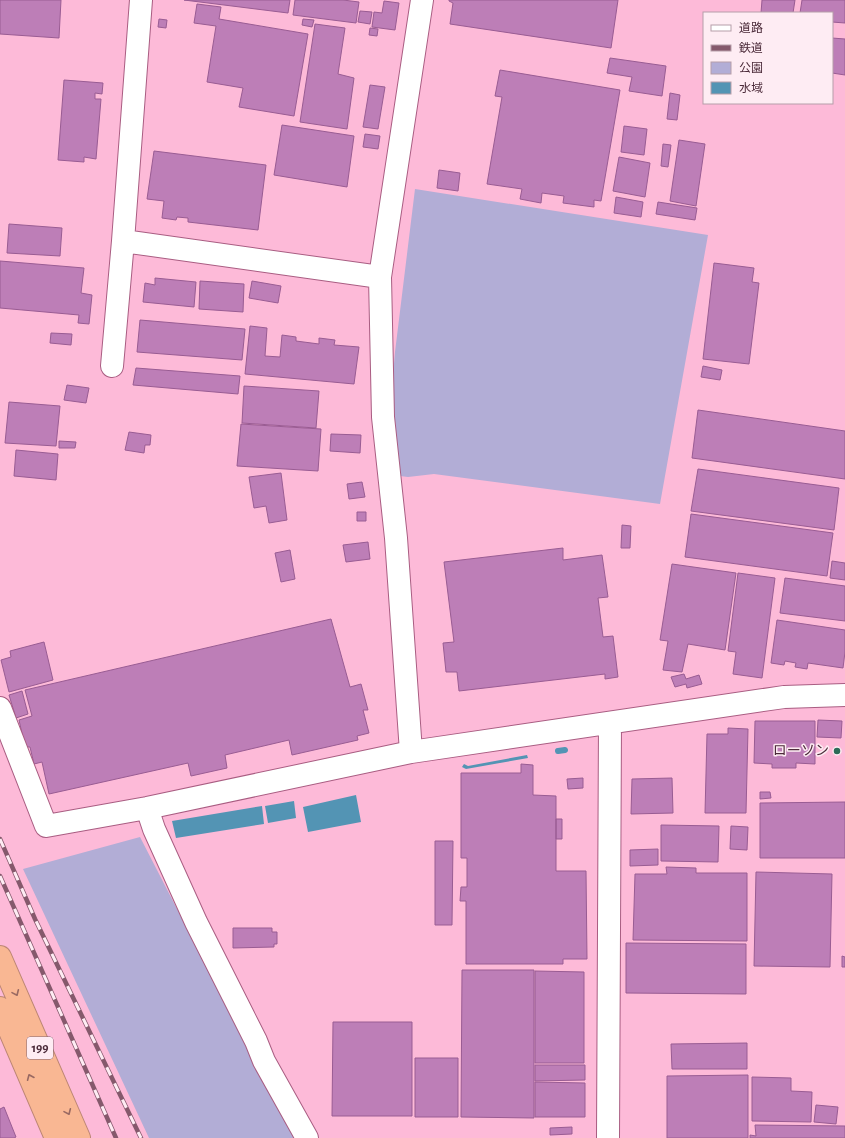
<svg xmlns="http://www.w3.org/2000/svg" width="845" height="1138" font-family="'Alegreya Sans','Noto Sans JP',sans-serif">
  <rect width="100%" height="100%" fill="#fdbad8"/>
  <path fill="#b2add6" d="M415 189 708 235 660 504 434 474 408 477 400 476 392 387 395 352Z
    M140 837 295 1138H149L23 869Z"/>
  <path fill="#5394b4" d="M527 755 528 758 466 769 462 767 464 764 468 766Z
    M356 795 361 822 308 832 303 807Z
    M294 801 296 818 268 823 265 806Z
    M262 806 264 824 176 838 172 821Z"/>
  <g fill="none" stroke-linecap="round" stroke-linejoin="round">
    <path stroke="#5394b4" stroke-width="6" d="M558 751 565 750"/>
  </g>
  <path fill="#bd7eb7" stroke="#995c93" d="M0 0H61L59 38 0 34Z
    M184 0H290L288 13Z
    M295 0H343L359 2 356 23 293 15Z
    M449 0H618L611 48 450 24 453 3 449 1Z
    M762 0H795L793 13H761Z
    M802 0H845V23L832 22V13H800Z
    M384 1 399 3 395 30 372 27 374 12 382 13Z
    M197 4 221 7 219 19 308 34 294 116 239 107 243 88 207 82 216 26 194 23Z
    M360 11 372 12 370 24 358 22Z
    M159 19 167 20 166 28 158 27Z
    M303 19 314 20 312 27 302 25Z
    M315 24 345 28 338 74 354 78 347 129 300 122Z
    M370 28 378 29 377 36 369 35Z
    M832 38 845 39V75L832 73Z
    M610 58 666 66 662 96 629 91 632 77 607 73Z
    M500 70 620 90 601 201 594 200V207L563 203 564 196 542 193 541 203 520 199 522 189 487 184 502 97 495 96Z
    M64 80 103 83 102 94 95 93V99H101L96 159 84 157V162L58 160Z
    M370 85 385 87 378 129 363 127Z
    M670 93 680 95 677 120 667 119Z
    M282 125 354 136 347 187 274 175Z
    M624 126 647 129 644 155 621 152Z
    M365 134 380 136 378 149 363 147Z
    M679 140 705 144 696 206 670 201Z
    M663 144 671 145 668 167 661 166Z
    M154 151 266 165 258 230 188 222V218L177 217 176 220 162 218 164 201 147 199Z
    M619 157 650 163 645 197 613 191Z
    M439 170 460 173 458 191 437 188Z
    M616 197 643 202 641 217 614 213Z
    M658 202 697 208 695 220 656 214Z
    M9 224 62 228 60 256 7 253Z
    M0 261 84 268 81 293 92 295 89 324 78 323 79 315 0 308Z
    M714 263 754 268 752 282 759 283 749 364 703 359Z
    M155 278 196 282 194 307 143 302 145 283 155 285Z
    M200 281 244 284 243 312 199 309Z
    M252 281 281 286 278 303 249 298Z
    M140 320 245 329 242 360 137 352Z
    M250 326 267 328 265 356 280 357 282 335 296 337V341L319 344V338L335 340 334 345 359 347 354 384 245 374Z
    M51 333 72 334 71 345 50 343Z
    M703 366 722 370 720 380 701 377Z
    M136 368 240 376 238 394 133 385Z
    M67 385 89 388 86 403 64 400Z
    M244 386 319 391 316 428 242 423Z
    M9 402 60 406 56 446 5 443Z
    M698 410 845 431V479L692 458Z
    M241 424 321 429 318 471 237 466Z
    M129 432 151 435 150 445H145L144 453 125 450Z
    M331 434 361 435 360 453 330 451Z
    M59 441 76 442 75 448H59Z
    M16 450 58 454 56 480 14 476Z
    M698 469 839 488 834 530 691 511Z
    M281 473 287 520 269 523 266 506 254 508 249 477Z
    M362 482 365 497 349 499 347 484Z
    M357 512H366V521H357Z
    M691 514 833 533 827 576 685 557Z
    M622 525 631 526 630 548H621Z
    M368 542 370 559 346 562 343 545Z
    M563 548V560L602 555 608 597 598 598 603 637 613 636 618 677 605 679V674L459 691 457 672H446L443 643 454 642 444 562Z
    M290 550 295 579 281 582 275 553Z
    M832 561 845 563V580L830 578Z
    M672 564 736 573 725 650 688 644 682 672 663 670 668 641 660 640Z
    M738 573 775 578 762 678 733 674 736 652 728 651Z
    M785 578 845 586V621L780 613Z
    M331 619 350 687 361 684 368 710H363L369 733 357 736 358 740 292 755 289 740 225 755 227 768 191 776 188 763 49 794 42 762 34 764 30 747H25L19 720 32 716 25 690Z
    M777 620 845 630V652L843 668 808 663 807 669 795 667 796 663 785 661 784 665 771 663Z
    M44 642 53 680 9 692 1 660 11 657 10 651Z
    M684 674 686 679 699 675 702 684 687 688 686 684 675 687 671 677Z
    M22 691 28 714 16 718 9 695Z
    M818 720 842 721 841 738 817 737Z
    M755 721H815V764L796 763V768H772V764L754 763Z
    M728 728 748 729 746 813H705L707 734H728Z
    M521 764 533 765V795L556 796V871H586L587 959H563V964H466V901H460L461 887H467V858H461V773H521Z
    M583 778V788L568 789 567 779Z
    M672 778 673 813 631 814 632 779Z
    M760 792H770L771 798 760 799Z
    M845 802V858H760V803Z
    M556 819H562V839H556Z
    M661 825 719 826 718 862 661 861Z
    M731 826 748 827 747 850 730 849Z
    M435 841H453L452 925H435Z
    M658 849V865L630 866V850Z
    M666 867 696 868V873H747V941L633 940 635 874H667Z
    M756 872 832 874 830 967 754 966Z
    M233 928H272V932H277V944H274V947L233 948Z
    M626 943 746 944V994L626 993Z
    M842 956 845 957V967H842Z
    M462 970H534V1118L461 1117Z
    M535 971 584 972V1063H535Z
    M333 1022H412V1116H332Z
    M747 1043V1069H672L671 1044Z
    M415 1058H458V1117H415Z
    M535 1065H585V1080L535 1081Z
    M748 1075V1138H667V1076Z
    M752 1077 791 1078V1091L812 1092 811 1122 752 1121Z
    M535 1082 585 1083V1117H535Z
    M816 1105 838 1107 836 1124 814 1122Z
    M4 1107 16 1137 14 1138H0V1109Z
    M755 1125 845 1126V1138H750V1135L756 1136Z
    M572 1127V1134L550 1135V1128Z"/>
  <g fill="none" stroke-linecap="round" stroke-linejoin="round">
    <g stroke="#a95d82" stroke-width="24">
      <path id="street" d="M123 241 380 277
        M112 366 123 241 141 0
        M0 708 46 826 147 808 411 752 784 697 845 695
        M411 752 396 538 383 417 380 277 422 0
        M147 808 154 829 196 922 256 1041 264 1061 307 1138
        M608 1138 610 723"/>
    </g>
    <g stroke="#bc8674" stroke-width="24">
      <path id="highway" d="M0 957 79 1138
        M0 1008 56 1138"/>
    </g>
    <use href="#street" stroke="#fff" stroke-width="22"/>
    <use href="#highway" stroke="#f9b793" stroke-width="22"/>
    <g stroke="#85596c" stroke-width="4.5">
      <path id="rail" d="M0 839 35 919 141 1138
        M0 876 116 1138"/>
    </g>
    <use href="#rail" stroke="#feecf3" stroke-width="3" stroke-dasharray="9" stroke-linecap="butt"/>
  </g>
  <defs><path id="oneway-chevron" d="M-2-3.5L2.5 0L-2 3.5" fill="none" stroke-width="1.6" stroke-linecap="round" stroke-linejoin="round"/></defs>
  <g stroke="#996962">
    <use href="#oneway-chevron" transform="translate(16 993) rotate(66)"/>
    <use href="#oneway-chevron" transform="translate(30 1077) rotate(-113)"/>
    <use href="#oneway-chevron" transform="translate(68 1112) rotate(66)"/>
  </g>
  <circle fill="#2d6b58" stroke="#feecf3" stroke-width="1.5" cx="837" cy="751" r="4"/>
  <g text-anchor="middle" dominant-baseline="central" stroke-width="3" stroke-linejoin="round" paint-order="stroke">
    <rect fill="#feecf3" stroke="#816471" stroke-width="1" x="27" y="1037" width="26" height="22" rx="3"/>
    <g font-size="13" font-weight="bold" fill="#4b2a39">
      <text x="40" y="1048">199</text>
    </g>
    <g font-size="14" fill="#4b2a39" stroke="#feecf3" text-anchor="end">
      <text x="829" y="751">ローソン</text>
    </g>
  </g>
  <rect x="703" y="12" width="130" height="92" fill="#feecf3" stroke="#b69ea9"/>
  <rect x="711" y="25" width="20" height="6" fill="#ffffff" stroke="#b69ea9"/>
  <text x="739" y="32" font-size="12" fill="#4b2a39">道路</text>
  <rect x="711" y="45" width="20" height="6" fill="#85596c" stroke="#b69ea9"/>
  <text x="739" y="52" font-size="12" fill="#4b2a39">鉄道</text>
  <rect x="711" y="62" width="20" height="12" fill="#b2add6" stroke="#b69ea9"/>
  <text x="739" y="72" font-size="12" fill="#4b2a39">公園</text>
  <rect x="711" y="82" width="20" height="12" fill="#5394b4" stroke="#b69ea9"/>
  <text x="739" y="92" font-size="12" fill="#4b2a39">水域</text>
</svg>
